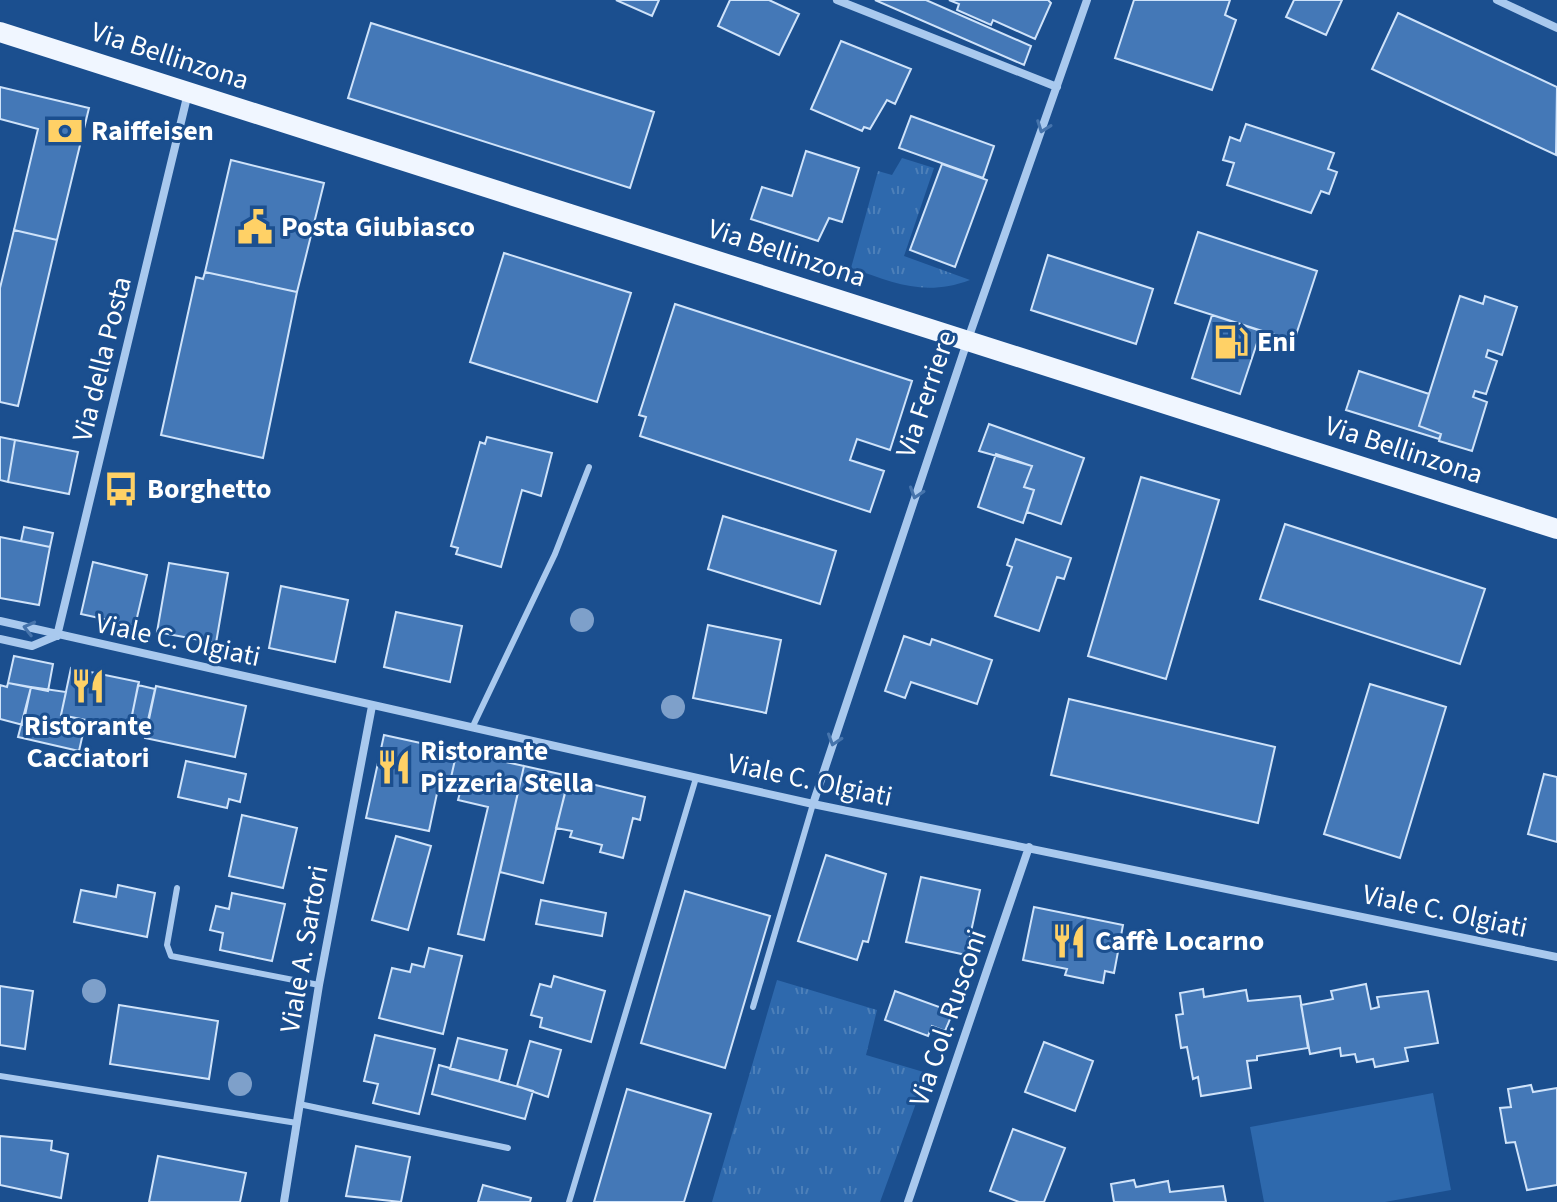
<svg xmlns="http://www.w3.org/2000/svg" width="1557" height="1202" font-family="'Source Sans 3',sans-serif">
  <defs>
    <pattern id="grass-tufts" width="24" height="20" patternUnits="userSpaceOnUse" patternTransform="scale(2)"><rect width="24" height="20" fill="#2e69ad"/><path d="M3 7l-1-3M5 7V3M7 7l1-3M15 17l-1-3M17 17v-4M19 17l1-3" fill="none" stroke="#4d80b9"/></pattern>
  </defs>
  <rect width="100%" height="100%" fill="#1b4f8f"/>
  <path fill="url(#grass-tufts)" d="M902 158 934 168 904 256 970 280C924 297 895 283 851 268L878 171 892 175Z
    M777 980 877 1010 866 1055 927 1073 880 1202H712Z"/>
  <path fill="#2e69ad" d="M1433 1093 1451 1190 1385 1202H1264L1250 1127Z"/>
  <path fill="#4478b7" stroke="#cfe3fa" stroke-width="2" d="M616 0H659L652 16Z
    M730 0H769L799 14 779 55 718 26Z
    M875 0H926L1031 46 1024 65Z
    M949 0H1048L1051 3 1035 39 993 20 991 25 957 10 959 4Z
    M1134 0H1230L1225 15 1236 20 1212 90 1115 58Z
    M1294 0H1342L1326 35 1286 17Z
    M1398 13 1557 87 1556 155 1372 69Z
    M371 23 654 112 630 188 348 98Z
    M841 41 911 69 895 104 887 100 870 129 864 127 862 131 811 109Z
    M0 87 89 108 57 240 14 230 38 129 0 119Z
    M911 116 994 146 983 178 899 148Z
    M1246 124 1334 153 1328 169 1337 172 1329 194 1321 191 1311 213 1227 185 1234 163 1223 160 1230 137 1240 141Z
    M806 151 859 168 842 222 829 218 818 241 751 219 762 187 792 196Z
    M231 160 324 183 297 292 205 272Z
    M942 164 987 180 955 267 910 250Z
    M14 230 57 240 18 406 0 402V288Z
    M1198 232 1317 271 1294 341 1175 303Z
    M504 253 631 293 597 402 470 362Z
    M1048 255 1153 289 1136 344 1031 310Z
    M205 272 297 292 263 458 161 435 196 277 203 279Z
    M1460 296 1483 304 1485 296 1517 307 1502 355 1488 350 1486 357 1497 361 1486 394 1475 391 1473 397 1487 402 1472 451 1439 441 1441 434 1419 426Z
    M675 304 912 381 890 450 857 439 850 460 884 471 870 512 640 436 646 417 639 415Z
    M1212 315 1261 331 1240 394 1192 378Z
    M1359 371 1429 394 1419 426 1441 434 1439 439 1346 410Z
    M989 424 1084 458 1061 524 1027 512 1034 490 1024 487 1032 466 979 451Z
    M0 437 15 440 8 482 0 480Z
    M487 437 552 453 541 496 522 490 501 567 456 554 458 548 451 546 480 442 485 444Z
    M15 440 78 452 69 494 8 482Z
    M996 454 1032 466 1024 487 1034 490 1023 523 978 507Z
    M1141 477 1219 500 1166 679 1088 656Z
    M723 516 836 551 820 604 708 569Z
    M1285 524 1485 589 1460 664 1260 599Z
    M24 527 53 533 50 547 21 541Z
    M0 537 50 547 39 605 0 598Z
    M1016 539 1071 558 1064 579 1057 577 1039 631 995 616 1012 567 1007 565Z
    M93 562 147 575 135 626 81 614Z
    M169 563 228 573 216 643 157 632Z
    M281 586 348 600 335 662 269 648Z
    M396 612 462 626 450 682 384 667Z
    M708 625 781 640 766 713 693 698Z
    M904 636 930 645 932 639 992 660 977 704 911 682 905 698 885 691Z
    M14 656 53 664 48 691 8 683Z
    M71 668 139 682 129 729 61 715Z
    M8 683 31 687 23 725 0 719V685L7 687Z
    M1370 684 1446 707 1400 858 1324 834Z
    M138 685 155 689 146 729 130 726Z
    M156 686 246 706 235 757 145 738Z
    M31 687 66 692 61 715 86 720 79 751 18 737Z
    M1069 699 1275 747 1258 823 1051 775Z
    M384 735 457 751 449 786 439 784 429 831 366 818Z
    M457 751 524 766 484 940 458 934 488 807 458 800 462 785 450 782Z
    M186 761 246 774 240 802 229 799 227 808 178 797Z
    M524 766 569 776 543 883 500 872Z
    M1544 774 1557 777V842L1528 834Z
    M583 782 645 797 640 820 633 818 623 858 600 852 602 845 570 837 572 831 556 828 567 786 581 789Z
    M242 815 297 828 283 888 229 876Z
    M396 836 431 846 408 930 372 920Z
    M826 855 886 874 868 942 863 941 857 960 798 941Z
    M921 877 980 890 966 955 906 942Z
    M118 885 155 893 147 937 74 922 81 890 116 897Z
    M685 891 770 916 725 1068 641 1043Z
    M232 893 285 904 272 961 220 950 223 933 210 930 216 906 229 909Z
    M541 900 606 913 602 936 536 924Z
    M1034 907 1123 925 1114 973 1105 971 1103 983 1065 975 1067 969 1023 960Z
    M429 948 462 956 443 1034 379 1018 392 968 410 972 412 964 424 967Z
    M554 976 605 991 591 1042 540 1027 542 1018 531 1015 540 984 551 987Z
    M1366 984 1371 1009 1379 1007 1377 997 1428 991 1438 1043 1405 1048 1408 1061 1375 1067 1373 1059 1357 1062 1355 1054 1341 1056 1340 1048 1310 1054 1301 1005 1333 999 1331 991Z
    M0 986 33 991 25 1049 0 1045Z
    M1203 989 1204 997 1246 990 1248 1001 1300 996 1308 1048 1257 1056V1060L1247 1061 1251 1088 1201 1096 1198 1077 1193 1079 1187 1047 1181 1048 1176 1015 1183 1014 1180 993Z
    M895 991 953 1012 945 1031 932 1026 928 1036 885 1020Z
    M119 1005 218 1021 209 1079 110 1064Z
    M375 1035 435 1049 419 1114 373 1103 378 1084 364 1081Z
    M458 1038 507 1050 499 1081 450 1069Z
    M530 1041 561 1050 548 1097 517 1086Z
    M1044 1042 1093 1061 1075 1111 1025 1092Z
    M439 1065 533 1091 525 1119 432 1094Z
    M1531 1085 1533 1092 1557 1088V1185L1527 1190 1515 1142 1506 1143 1500 1108 1511 1107 1508 1089Z
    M627 1089 711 1114 684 1202H594Z
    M1013 1129 1065 1148 1044 1202H1019L990 1191Z
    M0 1136 52 1141 51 1150 68 1154 61 1198 0 1185Z
    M356 1146 410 1157 401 1202 346 1196Z
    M158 1156 246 1173 240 1202H149Z
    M1134 1180 1136 1187 1168 1181 1170 1192 1223 1186 1226 1202H1114L1111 1184Z
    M483 1185 531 1198 530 1202H478Z"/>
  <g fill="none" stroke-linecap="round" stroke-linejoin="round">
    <path stroke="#a9c9ee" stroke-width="6" d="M472 728 555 554 589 467
      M177 888 167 945 171 956 319 985
      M753 1007 813 804
      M0 1076 297 1123
      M299 1104 508 1148
      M569 1202 696 778"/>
    <path stroke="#a9c9ee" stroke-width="8" d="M837 0 1057 87
      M1497 0 1557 28
      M0 621 813 804 1557 957
      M57 636 188 93
      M0 639 32 646 56 636
      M813 804 968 339 1087 0
      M284 1202 319 985 372 706
      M908 1202 1029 847"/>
    <path stroke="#f0f6ff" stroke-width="20" d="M0 32 1557 529"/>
  </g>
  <g fill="#7ea0ca">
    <circle cx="582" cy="620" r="12"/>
    <circle cx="673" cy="707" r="12"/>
    <circle cx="94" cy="991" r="12"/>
    <circle cx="240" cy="1084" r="12"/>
  </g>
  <defs><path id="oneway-chevron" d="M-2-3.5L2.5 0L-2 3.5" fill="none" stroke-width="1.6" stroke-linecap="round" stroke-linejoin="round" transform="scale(2)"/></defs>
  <g stroke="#4674ac">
    <use href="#oneway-chevron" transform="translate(1043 127) rotate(110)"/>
    <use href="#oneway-chevron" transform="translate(916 493) rotate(108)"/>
    <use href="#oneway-chevron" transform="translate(29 628) rotate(-166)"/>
    <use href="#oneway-chevron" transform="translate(834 740) rotate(108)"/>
  </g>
  <defs>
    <g id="bank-bare" transform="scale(2.76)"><path d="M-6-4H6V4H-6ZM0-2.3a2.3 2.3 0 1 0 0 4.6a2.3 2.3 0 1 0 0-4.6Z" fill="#ffd166" stroke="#1b4f8f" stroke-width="2.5" paint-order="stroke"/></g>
    <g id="civic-bare" transform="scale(2.76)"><path d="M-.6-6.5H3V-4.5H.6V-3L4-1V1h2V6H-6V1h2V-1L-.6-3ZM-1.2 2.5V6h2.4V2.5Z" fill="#ffd166" stroke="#1b4f8f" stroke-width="2.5" paint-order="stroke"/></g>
    <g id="fuel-bare" transform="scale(2.76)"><path d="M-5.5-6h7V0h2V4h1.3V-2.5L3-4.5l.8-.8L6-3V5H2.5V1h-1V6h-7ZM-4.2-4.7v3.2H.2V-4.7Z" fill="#ffd166" stroke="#1b4f8f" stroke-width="2.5" paint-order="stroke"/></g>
    <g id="bus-bare" transform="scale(2.76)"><path d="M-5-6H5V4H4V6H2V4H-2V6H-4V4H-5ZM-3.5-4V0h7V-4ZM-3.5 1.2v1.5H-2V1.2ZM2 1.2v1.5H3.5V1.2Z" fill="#ffd166" stroke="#1b4f8f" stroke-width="2.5" paint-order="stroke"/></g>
    <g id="restaurant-bare" transform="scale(2.76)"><path d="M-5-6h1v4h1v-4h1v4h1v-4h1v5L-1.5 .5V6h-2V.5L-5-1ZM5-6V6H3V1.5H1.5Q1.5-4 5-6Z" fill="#ffd166" stroke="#1b4f8f" stroke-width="2.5" paint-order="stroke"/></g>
  </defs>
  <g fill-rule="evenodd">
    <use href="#bank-bare" x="65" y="131"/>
    <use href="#civic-bare" x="255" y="227"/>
    <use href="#fuel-bare" x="1231" y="342"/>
    <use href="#bus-bare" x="121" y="489"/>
    <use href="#restaurant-bare" x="88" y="686"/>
    <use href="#restaurant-bare" x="394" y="767"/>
    <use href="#restaurant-bare" x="1069" y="941"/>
  </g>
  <g text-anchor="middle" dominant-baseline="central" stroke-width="6" stroke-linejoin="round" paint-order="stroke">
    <g font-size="28" fill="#fff" stroke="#1b4f8f">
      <text transform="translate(170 56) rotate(18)">Via Bellinzona</text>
      <text transform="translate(787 253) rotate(18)">Via Bellinzona</text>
      <text transform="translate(102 359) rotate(-76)">Via della Posta</text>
      <text transform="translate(926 394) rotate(-71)">Via Ferriere</text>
      <text transform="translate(1404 450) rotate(18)">Via Bellinzona</text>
      <text transform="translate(178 640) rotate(12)">Viale C. Olgiati</text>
      <text transform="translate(810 780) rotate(12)">Viale C. Olgiati</text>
      <text transform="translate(1445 911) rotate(12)">Viale C. Olgiati</text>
      <text transform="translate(304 949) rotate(-80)">Viale A. Sartori</text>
      <text transform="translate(948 1018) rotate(-71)">Via Col. Rusconi</text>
    </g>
    <g font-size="28" font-weight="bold" fill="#fff" stroke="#1b4f8f" text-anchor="start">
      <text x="91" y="131">Raiffeisen</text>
      <text x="281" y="227">Posta Giubiasco</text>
      <text x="1257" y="342">Eni</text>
      <text x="147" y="489">Borghetto</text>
      <text x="88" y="726" text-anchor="middle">Ristorante<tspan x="88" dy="32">Cacciatori</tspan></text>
      <text x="420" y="751">Ristorante<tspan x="420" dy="32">Pizzeria Stella</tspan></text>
      <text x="1095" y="941">Caffè Locarno</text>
    </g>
  </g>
</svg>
